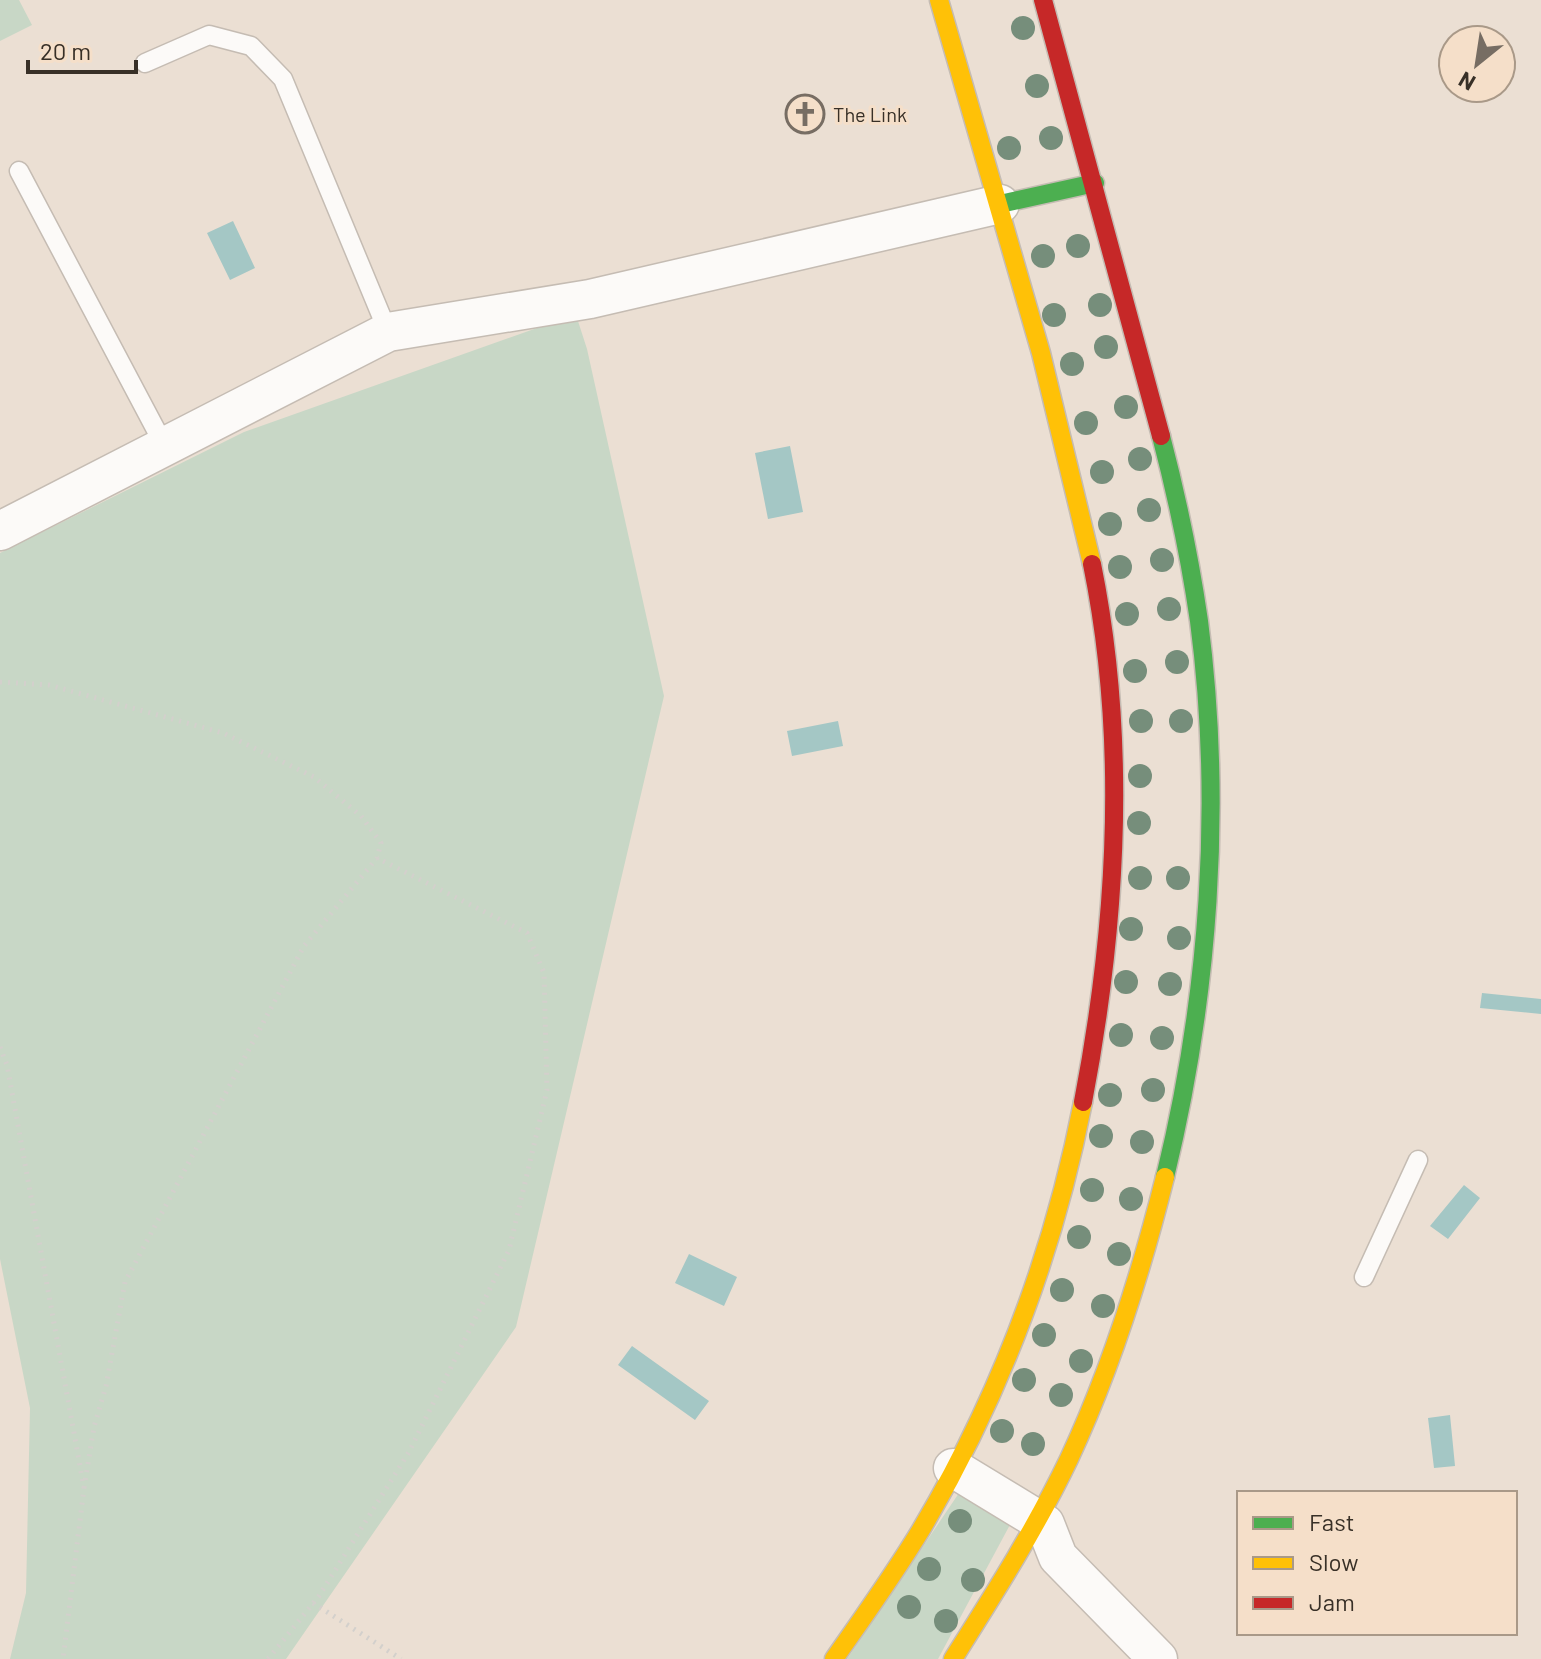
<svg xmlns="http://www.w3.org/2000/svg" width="1541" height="1659" font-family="Barlow,sans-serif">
  <rect width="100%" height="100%" fill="#ebdfd3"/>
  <path fill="#c8d7c6" d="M0 0H19L32 25 0 41Z
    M577 318 587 349 664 696 516 1327 286 1659H10L26 1593 30 1408 0 1259V553L244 432 537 328Z
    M959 1493 1012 1521 938 1659H847Z"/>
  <path fill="#a4c7c5" d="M233 221 255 268 230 280 207 233Z
    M790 446 803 512 768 519 755 453Z
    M838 721 843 746 792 756 787 731Z
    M1482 993 1541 999V1014L1480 1008Z
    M1464 1185 1480 1198 1448 1239 1430 1226Z
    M689 1254 737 1277 724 1306 675 1283Z
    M632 1346 709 1401 695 1420 618 1365Z
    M1450 1415 1455 1466 1434 1468 1428 1418Z"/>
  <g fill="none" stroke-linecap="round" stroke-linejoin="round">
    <g stroke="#c5bcb3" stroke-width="21">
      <path id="lane" d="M145 63 209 35 251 46 283 79 388 332
        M19 171 164 445
        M1364 1277 1418 1160"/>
    </g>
    <g stroke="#c5bcb3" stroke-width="41">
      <path id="street" d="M0 531 388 332 590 299 1000 204
        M953 1468 1045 1524 1058 1557 1158 1659"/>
    </g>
    <g stroke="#c5bcb3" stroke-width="21">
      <path id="fast" d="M1000 204 1095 183
        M1161 436C1177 497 1190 559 1199 621 1223 805 1209 997 1165 1177"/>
    </g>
    <g stroke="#c5bcb3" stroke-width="21">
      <path id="slow" d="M939 0 1041 353 1092 564
        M834 1659C864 1616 895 1573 922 1528 1000 1396 1054 1252 1083 1102
        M953 1659C994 1594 1036 1528 1069 1459 1111 1369 1141 1273 1165 1177"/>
    </g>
    <g stroke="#c5bcb3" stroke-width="21">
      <path id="jam" d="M1043 0 1161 436
        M1083 1102C1117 925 1128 741 1092 564"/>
    </g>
    <path stroke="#d3d0cc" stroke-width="5" stroke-dasharray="2 6" stroke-linecap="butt" d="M0 682 49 685 223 733 314 777 361 816 381 843 377 858 304 946 125 1282 106 1386 94 1427 84 1488
      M0 1047 7 1065 84 1488 63 1659
      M313 1603 401 1659
      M268 1659 319 1596 409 1452 509 1250 547 1090 544 973 527 933 377 858"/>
    <use href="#lane" stroke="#fcfaf8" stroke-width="18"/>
    <use href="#street" stroke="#fcfaf8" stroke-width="38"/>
    <use href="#fast" stroke="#4caf50" stroke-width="18"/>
    <use href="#slow" stroke="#ffc107" stroke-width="18"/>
    <use href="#jam" stroke="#c62828" stroke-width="18"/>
  </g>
  <g fill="#768e7b">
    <circle cx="1023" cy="28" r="12"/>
    <circle cx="1037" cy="86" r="12"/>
    <circle cx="1051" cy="138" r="12"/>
    <circle cx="1009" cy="148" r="12"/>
    <circle cx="1078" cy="246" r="12"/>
    <circle cx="1043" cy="256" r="12"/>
    <circle cx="1100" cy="305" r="12"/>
    <circle cx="1054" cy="315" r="12"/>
    <circle cx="1106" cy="347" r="12"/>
    <circle cx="1072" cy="364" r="12"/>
    <circle cx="1126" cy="407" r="12"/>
    <circle cx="1086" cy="423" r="12"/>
    <circle cx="1140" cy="459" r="12"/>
    <circle cx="1102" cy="472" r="12"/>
    <circle cx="1149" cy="510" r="12"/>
    <circle cx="1110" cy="524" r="12"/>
    <circle cx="1162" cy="560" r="12"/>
    <circle cx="1120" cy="567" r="12"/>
    <circle cx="1169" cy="609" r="12"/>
    <circle cx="1127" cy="614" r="12"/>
    <circle cx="1177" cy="662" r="12"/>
    <circle cx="1135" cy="671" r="12"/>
    <circle cx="1141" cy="721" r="12"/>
    <circle cx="1181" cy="721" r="12"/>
    <circle cx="1140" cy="776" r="12"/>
    <circle cx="1139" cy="823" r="12"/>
    <circle cx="1140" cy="878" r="12"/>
    <circle cx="1178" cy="878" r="12"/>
    <circle cx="1131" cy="929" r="12"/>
    <circle cx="1179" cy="938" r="12"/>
    <circle cx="1126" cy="982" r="12"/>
    <circle cx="1170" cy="984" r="12"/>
    <circle cx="1121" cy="1035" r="12"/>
    <circle cx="1162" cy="1038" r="12"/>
    <circle cx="1153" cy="1090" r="12"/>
    <circle cx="1110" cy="1095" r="12"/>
    <circle cx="1101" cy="1136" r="12"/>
    <circle cx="1142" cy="1142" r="12"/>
    <circle cx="1092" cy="1190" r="12"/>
    <circle cx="1131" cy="1199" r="12"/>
    <circle cx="1079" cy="1237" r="12"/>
    <circle cx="1119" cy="1254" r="12"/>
    <circle cx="1062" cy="1290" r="12"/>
    <circle cx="1103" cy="1306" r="12"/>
    <circle cx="1044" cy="1335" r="12"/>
    <circle cx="1081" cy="1361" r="12"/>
    <circle cx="1024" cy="1380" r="12"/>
    <circle cx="1061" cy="1395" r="12"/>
    <circle cx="1002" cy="1431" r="12"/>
    <circle cx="1033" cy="1444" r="12"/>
    <circle cx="960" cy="1521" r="12"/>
    <circle cx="929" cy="1569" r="12"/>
    <circle cx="973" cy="1580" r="12"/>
    <circle cx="909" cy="1607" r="12"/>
    <circle cx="946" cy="1621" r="12"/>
  </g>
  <defs>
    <g id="church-ring" transform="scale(2)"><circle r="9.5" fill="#f5dfc9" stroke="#776d63" stroke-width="1.5"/><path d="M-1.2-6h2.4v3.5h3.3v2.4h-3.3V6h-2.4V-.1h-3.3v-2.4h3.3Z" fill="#776d63"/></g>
  </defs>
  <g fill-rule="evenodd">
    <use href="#church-ring" x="805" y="114"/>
  </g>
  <g text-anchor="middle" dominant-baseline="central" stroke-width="6" stroke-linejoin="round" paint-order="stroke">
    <g font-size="20" fill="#383027" stroke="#f5dfc9" text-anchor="start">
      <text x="833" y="114">The Link</text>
    </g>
  </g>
  <rect x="1237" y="1491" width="280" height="144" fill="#f5dfc9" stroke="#a99988" stroke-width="2"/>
  <rect x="1253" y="1517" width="40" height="12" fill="#4caf50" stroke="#a99988" stroke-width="2"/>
  <text x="1309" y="1531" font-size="24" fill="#383027">Fast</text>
  <rect x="1253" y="1557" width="40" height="12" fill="#ffc107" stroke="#a99988" stroke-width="2"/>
  <text x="1309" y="1571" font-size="24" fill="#383027">Slow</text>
  <rect x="1253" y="1597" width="40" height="12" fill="#c62828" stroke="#a99988" stroke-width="2"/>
  <text x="1309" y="1611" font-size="24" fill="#383027">Jam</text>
  <g transform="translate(1477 64) rotate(210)"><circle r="38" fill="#f5dfc9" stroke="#a99988" stroke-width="2"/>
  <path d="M0-6L14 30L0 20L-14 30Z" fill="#776d63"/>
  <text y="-12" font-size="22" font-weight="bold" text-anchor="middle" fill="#383027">N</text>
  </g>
  <path d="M28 60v12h108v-12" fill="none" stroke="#383027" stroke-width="4"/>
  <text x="40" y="60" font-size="24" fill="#383027" stroke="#f5dfc9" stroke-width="6" paint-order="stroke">20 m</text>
</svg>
